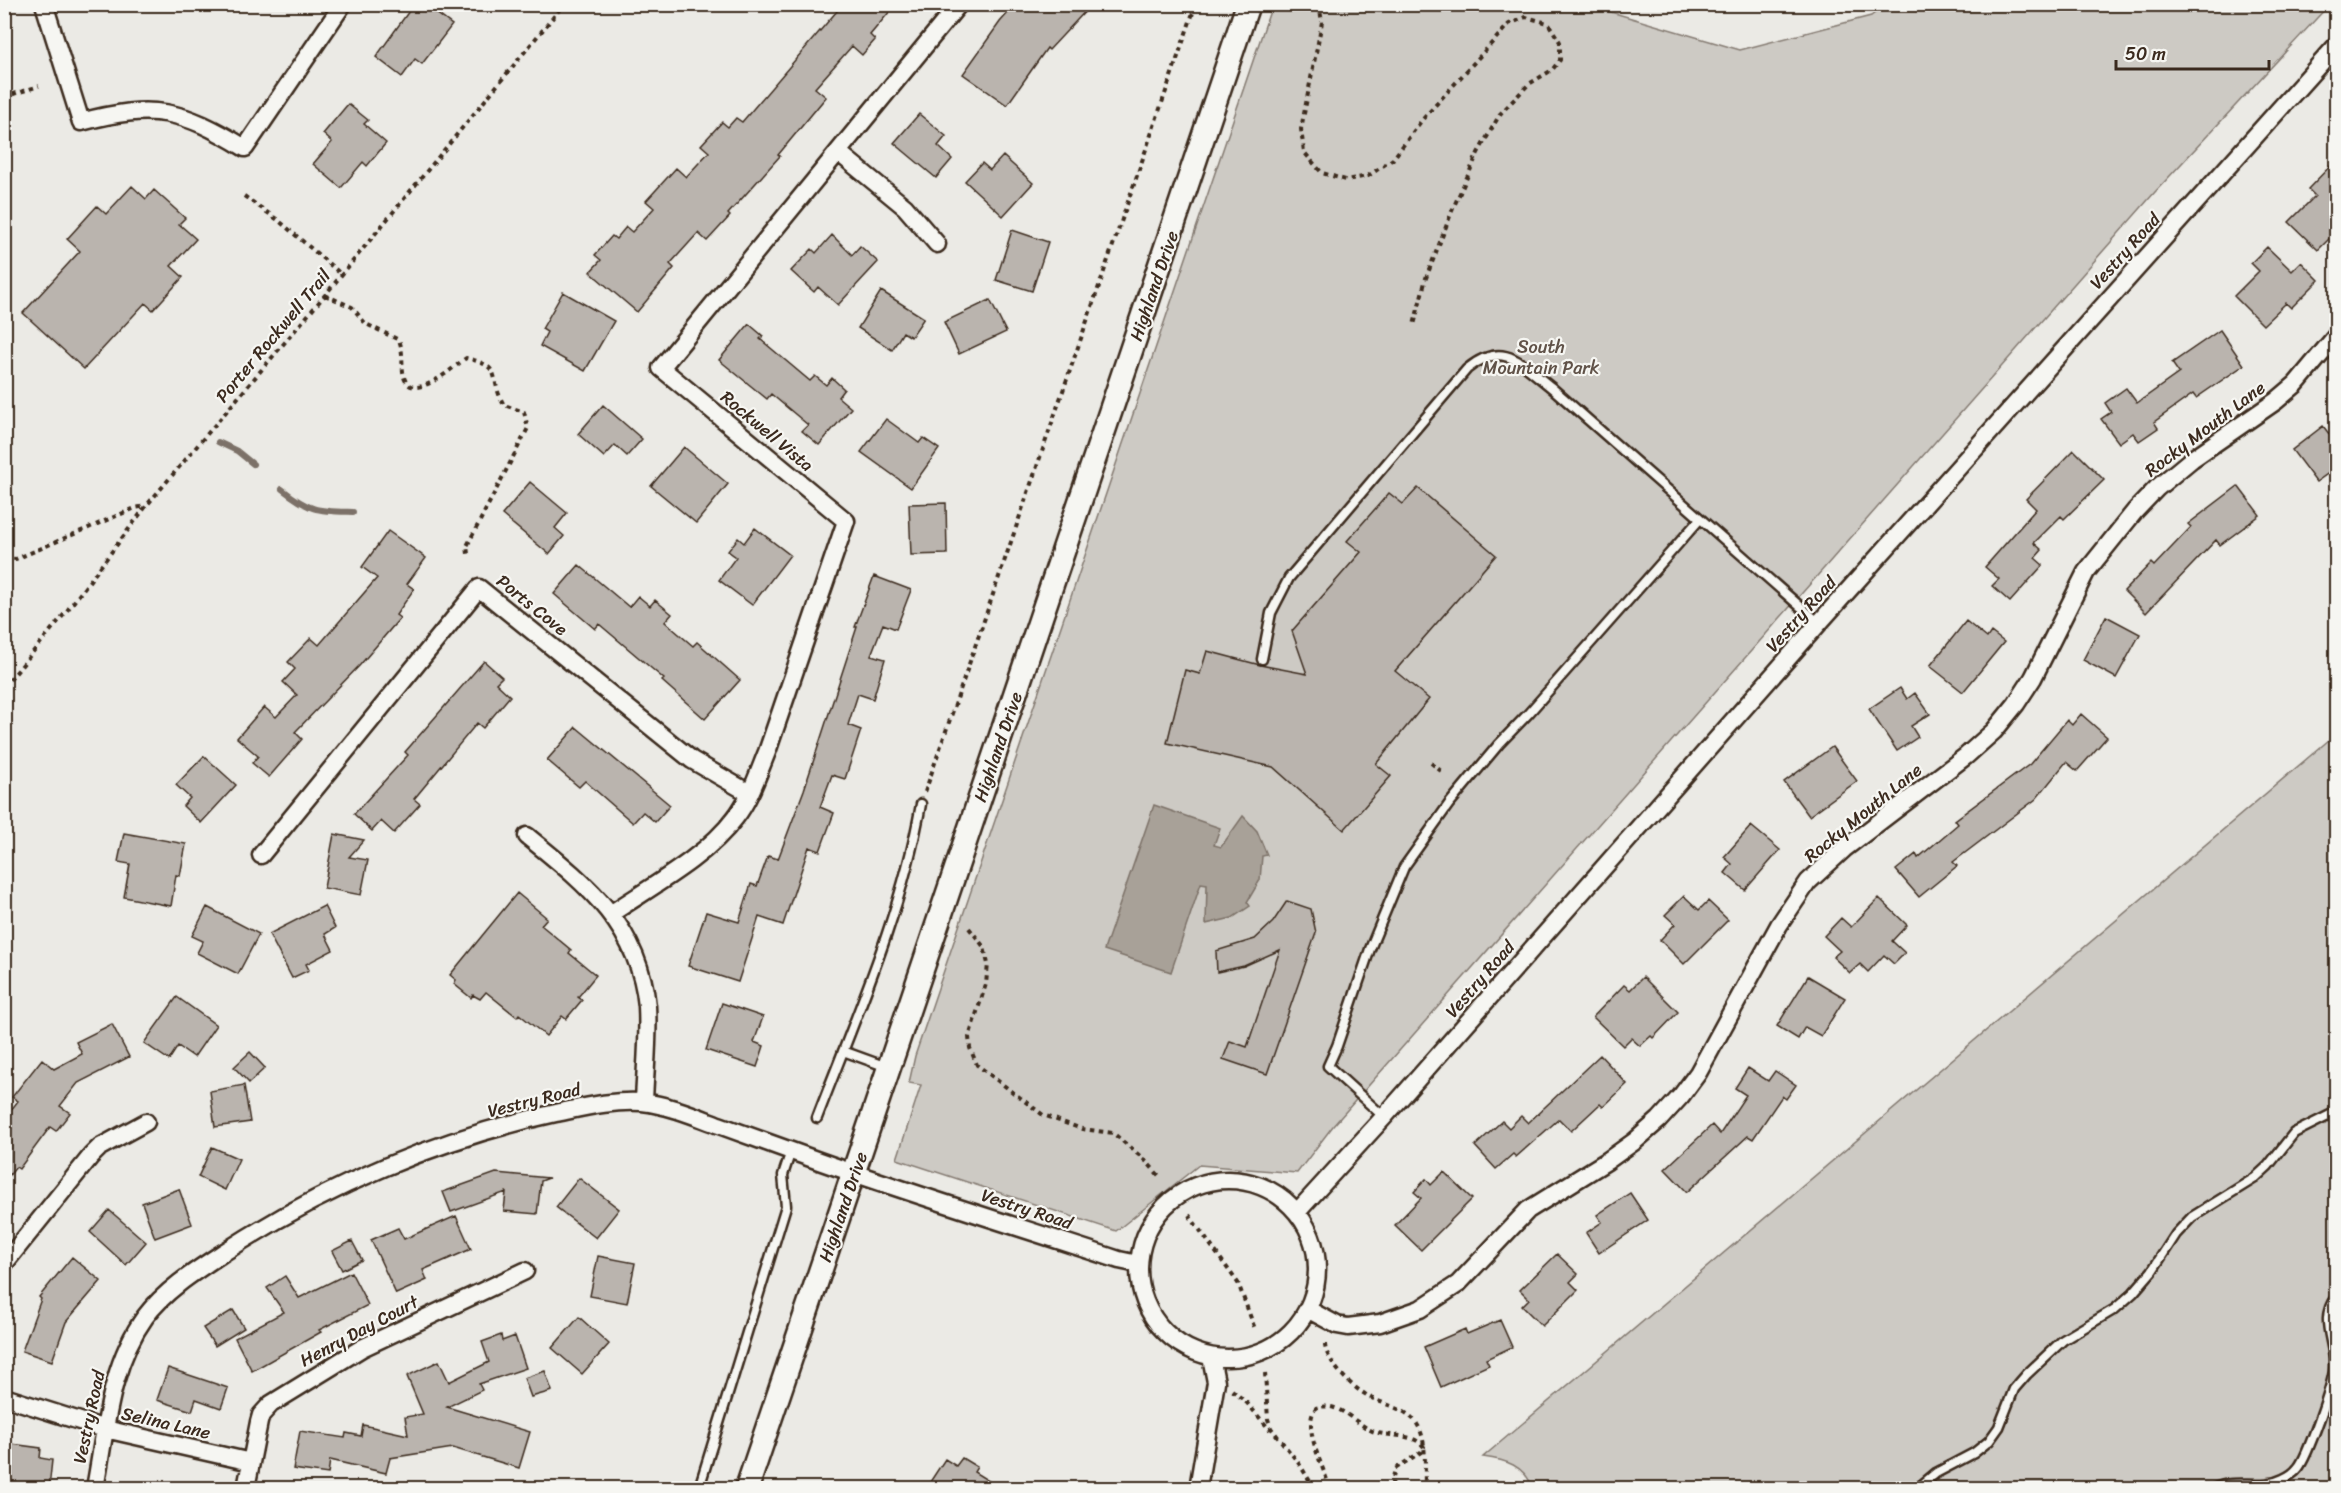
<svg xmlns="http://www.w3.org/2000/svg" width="2341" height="1493" font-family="Sriracha,sans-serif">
  <rect width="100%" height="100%" fill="#ebeae5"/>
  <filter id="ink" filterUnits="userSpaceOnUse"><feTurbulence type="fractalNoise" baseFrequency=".0167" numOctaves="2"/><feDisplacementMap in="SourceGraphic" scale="12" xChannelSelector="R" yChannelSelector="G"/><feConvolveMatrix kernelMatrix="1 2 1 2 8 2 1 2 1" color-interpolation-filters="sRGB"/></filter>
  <g filter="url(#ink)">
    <path fill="#cdcac4" stroke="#847a71" stroke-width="1.5" d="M1272 5H1587L1740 50 1871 16 1885 5H2329L2155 192 1333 1126 1297 1173 1199 1165 1116 1231 897 1159 921 1085 909 1083 915 1056Z
      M2336 734V1488H1533C1524 1465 1506 1460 1483 1457Z"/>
    <path fill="#a8a198" stroke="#7c7167" stroke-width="1.5" d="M1154 805 1220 828 1214 845 1221 847 1243 816 1257 831 1267 855 1262 856 1260 880 1247 902 1250 906 1232 918 1206 924 1207 884 1201 883 1171 972 1104 950Z"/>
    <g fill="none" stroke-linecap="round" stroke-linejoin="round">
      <path stroke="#7c7167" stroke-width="6" d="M218 442 237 451 253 464
        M282 489C311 512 318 511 353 512"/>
    </g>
    <path fill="#bab4ae" stroke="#3b2a1e" stroke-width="1.5" d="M414 4H424L452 25 422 64 415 59 402 77 376 57Z
      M843 4H896L870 35 875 40 862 55 852 46 815 88 826 97 778 155 780 156 728 214 730 216 707 241 698 233 670 264 674 268 637 312 590 272 601 260 595 255 612 236 616 239 626 227 632 232 654 208 646 201 676 168 686 177 709 152 701 145 722 122 728 127 736 118 742 122Z
      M1016 4H1092L1049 50 1047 48 1007 105 963 74 1000 22Z
      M348 104 368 120 364 124 386 143 367 166 363 162 341 188 313 164 332 142 323 134Z
      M919 114 946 136 938 146 952 159 936 178 894 143Z
      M1003 156 1033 183 1003 216 965 181 982 163 990 170Z
      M2337 159V231L2318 250 2289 222 2315 196 2308 189Z
      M132 186 146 199 154 190 185 218 179 224 196 239 171 266 183 277 153 310 145 303 84 369 23 313 80 251 67 239 97 206 106 214Z
      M1012 230 1048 242 1032 291 996 280Z
      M832 235 852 255 860 246 878 262 838 305 818 287 814 292 791 271 812 249 816 253Z
      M2267 247 2292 271 2301 262 2319 280 2291 308 2286 303 2263 325 2234 296 2259 271 2251 263Z
      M881 291 924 318 911 337 903 332 892 350 858 328Z
      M563 292 614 321 585 371 540 346 547 332 542 329Z
      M990 300 1006 332 959 354 944 322Z
      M749 324 763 336 760 339 810 381 815 376 826 385 832 378 844 389 838 397 851 408 819 445 802 431 808 425 771 394 767 399 719 360Z
      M2220 330 2244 365 2196 398 2193 394 2154 422 2158 428 2139 441 2133 433 2119 443 2101 419 2111 412 2105 403 2126 388 2137 403 2179 373 2172 363Z
      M603 405 642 439 627 456 615 445 604 457 578 434Z
      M886 419 919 443 923 438 939 449 911 488 861 452Z
      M2323 426 2337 444V467L2316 482 2292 450Z
      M684 447 728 484 696 523 651 486Z
      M2074 450 2104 480 2064 519 2061 516 2034 543 2042 550 2035 558 2043 565 2010 602 1992 586 1999 579 1985 567 2036 509 2026 499Z
      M530 482 567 513 555 528 564 536 549 554 502 515Z
      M2238 486 2260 515 2220 545 2216 540 2146 613 2124 591 2151 563 2154 566 2191 527 2188 524Z
      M1418 488 1496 555 1395 671 1429 699 1376 764 1391 776 1344 830 1273 767 1167 743 1185 670 1200 674 1207 651 1260 665 1307 674 1292 631 1361 552 1347 541 1389 493 1403 504Z
      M946 503 947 554 911 555 909 504Z
      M755 528 790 555 752 605 719 580 736 557 728 551 738 538 744 543Z
      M388 531 426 558 407 584 414 589 396 615 400 618 360 665 295 732 302 739 269 777 252 763 258 756 237 738 264 707 276 717 297 695 283 682 295 669 288 662 311 638 319 645 377 578 362 567Z
      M579 565 629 607 638 596 650 606 655 600 672 614 665 622 693 646 697 642 740 680 705 719 662 681 664 679 599 624 595 629 554 594Z
      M874 576 911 590 896 629 883 624 871 655 885 659 873 699 858 694 848 725 861 730 845 779 832 775 820 807 834 813 820 851 809 847 783 925 759 917 738 982 688 966 706 912 739 922 751 884 757 886 768 856 778 859 804 790 857 627H855Z
      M2106 616 2140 634 2116 678 2083 660Z
      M1966 621 1987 638 1991 632 2004 642 1963 692 1930 666Z
      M484 661 502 677 496 683 510 696 483 728 477 723 414 799 420 804 394 833 381 821 372 831 354 814 408 755 405 752Z
      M1900 688 1907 699 1915 693 1930 714 1911 726 1918 737 1897 751 1869 709Z
      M2081 714 2107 737 2077 771 2066 762 2036 799 1953 862 1957 866 1919 897 1896 870 1916 854 1918 858 1958 824 1955 820 2030 764 2067 720 2072 725Z
      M576 727 670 805 655 822 643 812 633 823 585 781 579 787 547 760Z
      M1832 747 1857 781 1809 816 1784 782Z
      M204 756 236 785 201 823 183 806 190 798 176 785Z
      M1751 826 1780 850 1745 890 1725 873 1732 864 1724 857Z
      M124 833 186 844 180 876 176 875 171 906 124 897 130 864 118 862Z
      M334 834 364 840 349 857 368 860 361 895 324 888Z
      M517 893 547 918 541 925 571 950 569 953 596 975 578 997 582 1000 566 1019 562 1016 546 1036 519 1014 517 1017 486 992 480 999 473 995 471 998 454 984 456 980 450 975Z
      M1684 896 1699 910 1708 901 1728 920 1684 964 1660 940 1675 924 1665 915Z
      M1879 898 1907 925 1892 941 1905 953 1894 964 1884 955 1868 972 1860 964 1850 973 1833 957 1840 951 1824 936 1841 918 1851 927Z
      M1287 901 1311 909 1316 933 1267 1074 1223 1059 1230 1041 1247 1047 1280 950 1244 966 1217 972 1216 951 1255 939 1273 922Z
      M324 906 335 928 325 934 333 950 306 964 309 970 292 978 269 934Z
      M207 907 259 934 238 974 197 953 203 941 192 936Z
      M1808 976 1845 998 1821 1036 1805 1027 1798 1039 1777 1026Z
      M1643 977 1678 1012 1653 1038 1651 1036 1640 1046 1631 1038 1623 1046 1593 1017 1624 985 1630 990Z
      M177 997 216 1025 194 1057 178 1046 169 1060 144 1043Z
      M722 1003 763 1017 754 1042 764 1046 757 1067 706 1050Z
      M112 1024 129 1057 78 1083 60 1106 70 1113 56 1131 50 1127 19 1169 16 1167 4 1182V1119L18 1101 12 1097 42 1059 54 1069 82 1054 76 1042Z
      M250 1052 265 1068 249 1083 234 1067Z
      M1600 1055 1627 1084 1603 1107 1600 1104 1571 1131 1559 1119 1516 1157 1513 1154 1496 1169 1475 1146 1502 1121 1509 1128 1521 1116 1528 1123Z
      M1748 1068 1768 1081 1775 1071 1796 1085 1786 1099 1782 1096 1753 1139 1748 1136 1687 1192 1665 1169 1712 1125 1720 1134 1746 1095 1735 1088Z
      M244 1085 250 1122 215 1127 210 1091Z
      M212 1147 239 1159 225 1190 198 1177Z
      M1444 1172 1472 1199 1421 1250 1395 1225 1421 1198 1414 1192 1426 1179 1431 1185Z
      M496 1173 549 1178 541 1181 537 1214 504 1211 506 1192 451 1212 443 1192Z
      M579 1178 619 1209 596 1238 556 1207Z
      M179 1189 192 1224 155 1238 142 1203Z
      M1630 1193 1648 1220 1599 1253 1586 1233 1602 1222 1597 1215Z
      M109 1210 146 1242 126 1265 90 1232Z
      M456 1216 471 1249 423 1270 427 1280 396 1294 371 1240 398 1228 404 1239Z
      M352 1241 362 1260 342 1270 332 1251Z
      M1557 1254 1578 1274 1570 1282 1578 1290 1542 1326 1522 1306 1529 1299 1520 1290Z
      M598 1256 635 1263 627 1303 590 1296Z
      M72 1257 101 1281 66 1322 52 1361 22 1351 41 1299 39 1297Z
      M351 1272 368 1305 319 1330 321 1332 252 1371 235 1338 284 1312 267 1288 285 1276 299 1298Z
      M233 1310 244 1328 215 1346 203 1328Z
      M579 1317 609 1344 582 1374 552 1348Z
      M1500 1320 1512 1347 1486 1359 1489 1365 1441 1387 1424 1347 1465 1329 1467 1334Z
      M501 1335 502 1341 515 1336 526 1368 479 1384 482 1390 447 1407 530 1432 519 1468 453 1448 390 1458 386 1473 330 1460 328 1474 293 1469 300 1431 345 1438 346 1433 361 1436 363 1425 408 1435 405 1417 423 1414 407 1376 439 1361 449 1382 489 1362 482 1342Z
      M168 1368 228 1388 221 1408 196 1399 192 1411 157 1400Z
      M545 1371 552 1391 531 1397 524 1378Z
      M4 1443 41 1448 40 1458 52 1460 49 1488 4 1482Z
      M962 1458 977 1467 974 1472 1000 1488H926L945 1459 956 1466Z"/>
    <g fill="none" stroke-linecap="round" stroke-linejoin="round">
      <g stroke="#3b2a1e" stroke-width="13">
        <path id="service" d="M1262 659 1271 613 1289 578 1467 369C1504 339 1521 364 1552 388L1819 623
          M843 1051 887 1067
          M1384 1117 1328 1066 1337 1046 1370 949 1404 867 1449 804 1499 744 1528 714 1700 519
          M817 1118C856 1016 902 913 921 804
          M699 1488 786 1206 783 1175 791 1151
          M1918 1488 1936 1473 1974 1453 1989 1441 1999 1427 2014 1389 2027 1374 2063 1340 2115 1309 2133 1293 2152 1271 2176 1234 2192 1217 2255 1178 2268 1166 2294 1133 2336 1112
          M2215 1488C2237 1478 2262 1490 2283 1479 2288 1477 2295 1472 2298 1468 2307 1458 2334 1382 2334 1368 2336 1343 2318 1319 2336 1297"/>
      </g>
      <g stroke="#3b2a1e" stroke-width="21">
        <path id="minor" d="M44 4 81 122C154 103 181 109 245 148L343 4
          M838 152 905 207 937 244
          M527 836C586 884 639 925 647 1006 649 1038 645 1071 644 1102
          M261 855 479 588 692 760 749 793
          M612 913C652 886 706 857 735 818 750 799 758 774 767 752L846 521 661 368 959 4
          M1139 1269a89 89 0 1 1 178 0a89 89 0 1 1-178 0Z
          M1298 1211 1384 1117 1819 623 2336 46
          M4 1264 91 1156 100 1147 146 1122
          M1309 1310 1337 1325 1348 1327 1380 1323 1420 1309 1458 1284 1528 1210 1607 1161 1635 1141 1659 1120 1681 1096 1698 1073 1779 925 1808 882 1844 849 1966 756 1994 731 2016 704 2033 678 2086 572 2135 511 2157 488 2192 459 2276 401 2296 384 2336 336
          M4 1397 105 1429 251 1462
          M95 1488C106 1431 109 1367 145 1317 166 1289 197 1270 226 1251 326 1186 440 1138 556 1113 585 1107 613 1100 642 1102 669 1105 695 1116 719 1125 752 1137 786 1149 819 1161 918 1196 1019 1227 1119 1260L1138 1264
          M246 1488 259 1422 261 1415 271 1404 362 1348 525 1271
          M1198 1488 1216 1382 1211 1357"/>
      </g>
      <g stroke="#3b2a1e" stroke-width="27">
        <path id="secondary" d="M747 1488 1248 4"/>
      </g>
      <path stroke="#3b2a1e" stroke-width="4" stroke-dasharray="4.5 4.5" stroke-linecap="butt" d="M1319 4 1322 22 1301 129 1304 152 1322 173 1346 180 1368 176 1393 159 1422 120 1509 24 1526 17 1548 23 1560 42V60L1552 70 1529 84 1500 114 1478 153 1454 206 1426 278 1414 325
        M4 97 39 86
        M244 196 278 220 342 275
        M325 295 352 307 366 324 399 340C404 353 401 365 404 377 412 405 455 366 466 358 505 367 488 377 504 405L524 412 528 428 467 546 468 554
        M4 558 16 559 135 508 146 506
        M4 687 66 612 147 505 325 295 564 4
        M1431 763 1441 771
        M925 792 1196 4
        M969 928 984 947 988 964 986 984 969 1037 970 1048 977 1065 1043 1115 1082 1129 1113 1133 1147 1162 1161 1178
        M1189 1215 1238 1283 1255 1329
        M1325 1344C1325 1352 1330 1358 1334 1365 1342 1376 1353 1387 1365 1394 1380 1405 1407 1407 1417 1424 1428 1441 1424 1469 1425 1488
        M1265 1373 1268 1419 1271 1428 1300 1465 1314 1488
        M1232 1390 1247 1403 1270 1430
        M1325 1488 1327 1480C1321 1462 1302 1424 1316 1408 1340 1400 1355 1425 1375 1432 1389 1437 1414 1433 1424 1447L1421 1452 1395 1469 1392 1482 1394 1488"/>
      <use href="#service" stroke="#f6f6f2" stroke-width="8"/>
      <use href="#minor" stroke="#f6f6f2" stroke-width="16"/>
      <use href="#secondary" stroke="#f6f6f2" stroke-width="22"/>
    </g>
  </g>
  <g text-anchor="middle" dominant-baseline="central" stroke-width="4.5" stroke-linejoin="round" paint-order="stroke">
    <g font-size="18" fill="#3b2a1e" stroke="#f6f6f2">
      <text transform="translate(2125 251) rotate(-48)">Vestry Road</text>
      <text transform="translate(1154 286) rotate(-71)">Highland Drive</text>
      <text transform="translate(273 336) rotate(-50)">Porter Rockwell Trail</text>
      <text transform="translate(2205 429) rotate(-37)">Rocky Mouth Lane</text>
      <text transform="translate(767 431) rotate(40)">Rockwell Vista</text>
      <text transform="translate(532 605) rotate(39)">Ports Cove</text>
      <text transform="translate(1801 614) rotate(-48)">Vestry Road</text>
      <text transform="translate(998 747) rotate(-71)">Highland Drive</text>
      <text transform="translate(1863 813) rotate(-39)">Rocky Mouth Lane</text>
      <text transform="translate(1480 979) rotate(-49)">Vestry Road</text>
      <text transform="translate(534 1100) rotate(-14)">Vestry Road</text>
      <text transform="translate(843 1207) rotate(-71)">Highland Drive</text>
      <text transform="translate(1027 1209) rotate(18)">Vestry Road</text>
      <text transform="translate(359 1331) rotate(-28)">Henry Day Court</text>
      <text transform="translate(89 1417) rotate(-78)">Vestry Road</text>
      <text transform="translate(166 1423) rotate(13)">Selina Lane</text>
    </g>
    <g font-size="18" fill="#605248" stroke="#f6f6f2">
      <text x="1541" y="347">South<tspan x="1541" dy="21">Mountain Park</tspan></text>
    </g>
  </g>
  <rect width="2341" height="1493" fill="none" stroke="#f6f6f2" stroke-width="24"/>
  <rect x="12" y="12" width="2317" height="1469" fill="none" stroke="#3b2a1e" stroke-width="2" filter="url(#ink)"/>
  <path d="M2116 60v9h153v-9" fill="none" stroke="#3b2a1e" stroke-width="3"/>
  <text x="2125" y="60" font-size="18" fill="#3b2a1e" stroke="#f6f6f2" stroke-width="4.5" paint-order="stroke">50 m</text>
</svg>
